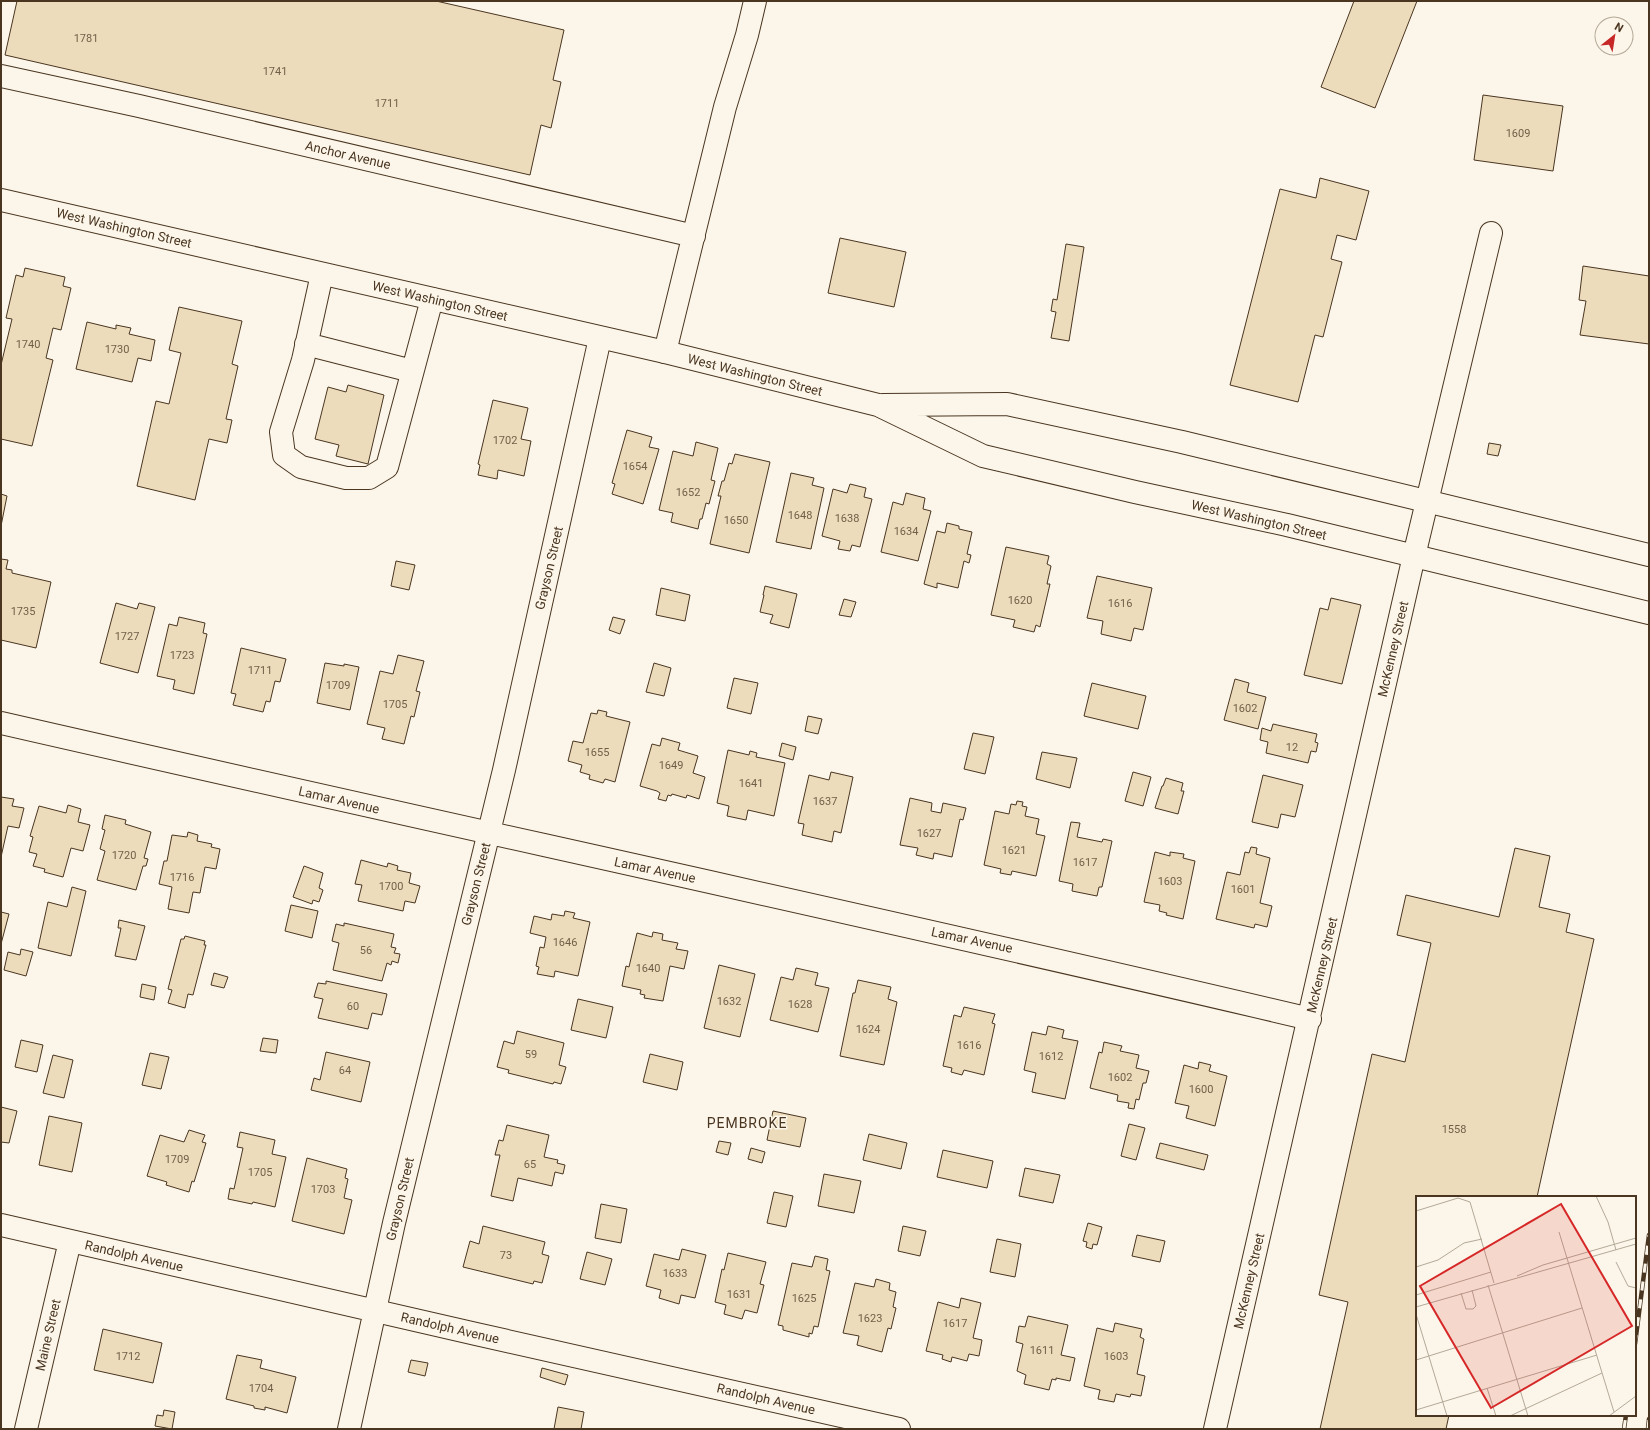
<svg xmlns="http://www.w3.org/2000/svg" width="1650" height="1430" font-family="Roboto,sans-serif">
  <rect width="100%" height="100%" fill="#fbf6e9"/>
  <path fill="#ecdcbc" stroke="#4a3520" d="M17 1H436L564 30 553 80 561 82 551 128 541 125 530 175 5 55Z
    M1354 1H1417L1375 108 1321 87Z
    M1483 95 1563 106 1553 171 1474 160Z
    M1320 178 1369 191 1356 240 1337 235 1331 259 1342 262 1323 337 1315 335 1298 402 1230 385 1280 189 1316 198Z
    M840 238 906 252 894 307 828 293Z
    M1066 244 1084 247 1069 341 1051 338 1056 312 1051 311 1053 299 1057 300Z
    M1583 266 1649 276V344L1580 335 1586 301 1579 300Z
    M25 268 65 277 63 286 71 288 61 330 53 328 46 358 53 360 32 446 1 439V365L12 319 6 318 16 275 23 277Z
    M179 307 242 321 232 364 238 366 226 419 232 420 227 443 209 439 195 500 137 486 156 401 169 404 181 353 169 350Z
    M87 322 116 329V325L131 328 129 334 155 340 151 361 138 358 132 382 76 369Z
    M348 385 384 395 368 464 336 456 339 445 315 439 328 387 346 392Z
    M493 400 528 408 521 439 531 441 524 476 498 470 497 479 478 475 480 465 478 464Z
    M627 430 652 437 649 447 659 449 643 504 612 494 615 484 612 483Z
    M696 442 718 448 711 480 715 481 709 504 706 503 702 519H700L698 529 671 522 673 513 659 510 673 451 693 456Z
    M1489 443 1501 445 1498 456 1487 454Z
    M735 454 770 462 749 553 710 544 721 496H718L722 481H724L729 463 732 464Z
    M791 473 814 478 812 485 824 488 811 549 776 542Z
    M850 484 866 488 864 497 872 499 860 547 852 545 850 551 838 549 840 541 822 536 833 489 847 493Z
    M906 493 925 498 923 509 931 511 918 561 881 552 893 502 903 505Z
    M1 494 7 496 1 526Z
    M947 523 959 526V529L972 532 967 554 971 555 969 563 964 561 958 588 937 583V588L924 584 937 531 945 533Z
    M1006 547 1049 556 1047 564 1051 566 1047 584H1050L1040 627 1036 625 1034 632 1013 627 1015 620 991 615Z
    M1 559 8 560 6 569 12 570V573L51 582 36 648 1 640Z
    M396 561 415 565 409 590 391 586Z
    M1097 576 1152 588 1143 630 1134 628 1131 641 1101 634 1103 621 1087 618Z
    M765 586 797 594 789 628 770 623 773 615 760 612 764 595H763Z
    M661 588 690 595 685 621 656 615Z
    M1331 598 1361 605 1342 684 1304 675 1320 608 1328 610Z
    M844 599 856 602 851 617 839 615Z
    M116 603 137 609 139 603 155 607 138 673 100 663Z
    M179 617 205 623 203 633 207 634 194 694 173 689 175 680 157 676 169 624 177 626Z
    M613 617 625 620 620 634 609 630Z
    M241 648 286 659 280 682 275 681 270 702 266 701 263 712 233 705 236 694 231 693Z
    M398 655 424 661 416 691 420 692 414 717 411 716 404 744 382 739 385 728 367 724 380 671 393 674Z
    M325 663 344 666V664L359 667 350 710 317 703Z
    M654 663 671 668 664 696 646 692Z
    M734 678 758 683 751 714 727 708Z
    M1235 679 1249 683 1247 692 1266 697 1258 729 1224 720Z
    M1092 683 1146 696 1138 729 1084 716Z
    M598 710 607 712 606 716 630 722 615 782 605 779 603 783 589 779 590 775 580 772 582 765 568 761 573 741 583 743 591 713 597 714Z
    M808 716 822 719 818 734 805 731Z
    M1273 724 1317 734 1315 742 1318 743 1316 752 1311 751 1308 763 1266 753 1268 742 1260 740 1262 728 1271 731Z
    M973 733 994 737 985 774 964 769Z
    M662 738 680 743 678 750 698 756 693 773 705 777 699 799 687 795 686 798 672 794 671 796 668 795 666 801 658 799 660 793 657 791 640 786 652 744 660 746Z
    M782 743 796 747 793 760 779 756Z
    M728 750 749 755 750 751 757 753 756 757 785 763 774 816 748 810 746 820 727 816 729 806 717 803Z
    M1042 752 1077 758 1070 788 1036 779Z
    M831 772 853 777 841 833 834 831 832 842 802 835 804 824 798 823 809 775 829 780Z
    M1133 772 1151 777 1143 806 1125 801Z
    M1263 775 1303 785 1295 817 1281 814 1278 828 1252 822Z
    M1166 778 1183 783 1181 791H1184L1178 814 1155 808 1162 786H1163Z
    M1 797 14 799 12 806 24 808 19 828 8 826 1 857Z
    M910 798 932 803 931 811 941 813 943 803 966 808 963 820 960 819 952 857 934 853 933 859 916 855 918 848 900 845Z
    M1017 801 1023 802 1022 806 1027 807 1025 816 1039 819 1036 834 1045 836 1036 876 1012 871 1011 875 1000 873 1001 869 984 865 995 811 1009 814 1011 804 1016 805Z
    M68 805 81 809 78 822 90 825 83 851 71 848 63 877 44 872 45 869 33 866 37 854 29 852 33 837 30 836 39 806 66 813Z
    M105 815 126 820 125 824 151 832 144 858 148 859 146 866H143L136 890 97 880 105 851 100 849 105 830 102 829Z
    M1071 822 1080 823 1077 837 1102 842 1103 839 1112 841 1102 887H1099L1097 896 1072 891 1073 884 1059 881Z
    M188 832 198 835 197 841 212 844 211 847 220 849 216 869 205 867 200 893 193 892 189 913 168 909 172 887 159 884 164 861H167L172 835 187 837Z
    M1251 847 1257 848 1256 854 1270 858 1260 903 1272 906 1267 927 1255 924 1254 928 1216 919 1227 872 1240 875 1245 852 1249 853Z
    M1515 848 1550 856 1539 907 1570 914 1566 932 1594 939 1537 1197H1417V1415H1449L1446 1429H1320L1348 1302 1319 1295 1372 1054 1405 1062 1431 943 1397 935 1406 895 1499 917Z
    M1155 852 1170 856V852L1184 854 1183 858 1195 861 1183 919 1166 915 1167 913 1159 911 1160 905 1144 902Z
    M361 860 387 867 388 863 398 866 397 870 411 873 409 883 420 886 415 903 405 901 403 911 358 901 362 885 355 884Z
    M304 866 323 873 319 888 323 890 319 902 313 900 312 904 293 897Z
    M72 887 86 891 71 956 38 948 48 902 67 907Z
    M291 905 318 911 312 938 285 931Z
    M565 911 575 913 573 918 590 922 578 976 555 971 554 977 537 974 539 967 536 966 540 947 544 948 546 937 530 933 534 916 551 920 552 914 564 916Z
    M1 912 9 914 1 944Z
    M119 920 145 926 136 960 115 956 121 928H118Z
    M344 923 394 934 391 947 396 948 394 953 400 954 398 963 392 961 391 965 387 963 382 981 333 970 339 943 332 941 336 924 344 926Z
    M653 932 663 934 662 940 678 943 676 949 688 951 684 969 670 966 663 1001 644 998 645 995 640 994 641 990 622 986 626 966 629 967 637 933 652 937Z
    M185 936 205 941 204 945H206L193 995 188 994 185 1008 168 1003 172 990 168 989 181 939H184Z
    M21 949 33 952 26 976 4 970 8 952 20 955Z
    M719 965 755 974 740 1037 704 1028Z
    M796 968 818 973 815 985 829 988 818 1032 770 1020 781 977 793 980Z
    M214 973 228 977 224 988 211 985Z
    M858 980 891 987 888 999 897 1002 884 1065 840 1056 853 993H855Z
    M326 981 387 994 382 1015 372 1013 368 1029 318 1018 323 999 314 997 318 983 326 984Z
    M142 984 156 987 154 1000 140 997Z
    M578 999 613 1007 606 1038 571 1030Z
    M964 1007 995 1014 992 1023 995 1024 984 1075 964 1070 962 1075 951 1072 952 1068 943 1066 954 1015 961 1017Z
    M1048 1026 1064 1030 1062 1038 1078 1041 1065 1099 1032 1092 1036 1073 1024 1070 1032 1032 1046 1035Z
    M517 1031 564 1043 559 1065 566 1067 561 1084 554 1082 553 1084 508 1073 509 1070 497 1067 504 1041 514 1044Z
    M263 1038 278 1040 276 1053 260 1051Z
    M21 1040 43 1045 37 1072 15 1067Z
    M1104 1042 1122 1046 1120 1051 1139 1055 1136 1068 1149 1071 1146 1083H1143L1139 1100 1136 1099 1134 1109 1128 1108 1129 1103 1117 1101 1118 1095 1090 1088 1099 1052 1102 1053Z
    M326 1052 370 1062 361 1102 311 1090 314 1078 320 1080Z
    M150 1053 169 1057 161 1089 142 1085Z
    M650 1054 683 1062 677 1090 643 1082Z
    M53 1055 73 1060 64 1098 43 1093Z
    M1199 1062 1211 1065 1209 1071 1227 1076 1215 1126 1186 1118 1189 1106 1175 1103 1184 1065 1198 1069Z
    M1 1107 17 1111 9 1143 1 1142Z
    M773 1111 806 1118 800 1147 767 1140Z
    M49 1116 82 1123 72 1172 39 1165Z
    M1129 1124 1145 1128 1136 1160 1121 1156Z
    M507 1125 549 1135 544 1157 558 1160 557 1163 565 1165 563 1174 555 1172 552 1186 518 1178 513 1201 491 1196 500 1155H495L499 1140 503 1141Z
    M189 1130 205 1135 202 1142 206 1143 194 1182 192 1181 189 1192 166 1185 167 1182 147 1176 160 1135 184 1142Z
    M240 1132 275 1140 272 1154 286 1157 275 1207 253 1202 252 1204 228 1199 230 1188 234 1189 243 1148 237 1147Z
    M869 1134 907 1143 901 1169 863 1160Z
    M719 1141 731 1143 728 1155 716 1152Z
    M1160 1143 1208 1155 1204 1170 1156 1158Z
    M751 1148 765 1152 762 1163 748 1159Z
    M943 1150 993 1161 987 1188 937 1177Z
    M307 1158 347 1169 345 1178 348 1179 344 1198 352 1200 344 1234 292 1221Z
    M1025 1168 1060 1175 1053 1203 1019 1196Z
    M824 1174 861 1181 854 1213 818 1206Z
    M774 1192 793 1196 786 1227 767 1223Z
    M601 1204 627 1209 621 1243 595 1238Z
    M1088 1223 1102 1227 1097 1245 1093 1244 1092 1249 1086 1247 1087 1242 1083 1241Z
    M483 1226 545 1242 542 1254 549 1256 542 1283 534 1281 533 1284 463 1267 470 1241 479 1244Z
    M903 1226 926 1231 920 1256 898 1251Z
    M1137 1235 1165 1241 1160 1262 1132 1256Z
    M997 1239 1021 1244 1015 1277 990 1272Z
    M682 1249 706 1255 695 1298 681 1295 679 1304 659 1298 661 1290 646 1286 654 1254 679 1260Z
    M587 1252 612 1259 605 1285 580 1279Z
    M728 1253 766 1262 760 1284 764 1285 757 1313 745 1310 742 1319 724 1314 726 1305 715 1302 722 1269 724 1270Z
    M815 1256 828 1259 826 1270 830 1271 818 1327 814 1326 812 1334 809 1333V1337L783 1330V1326L778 1325 792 1263 812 1267Z
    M876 1279 890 1283 889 1290 896 1292 893 1307 896 1308 891 1329 888 1328 882 1352 857 1345 859 1336 843 1333 855 1283 874 1287Z
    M961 1298 981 1303 973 1338 982 1340 979 1356 969 1354 967 1361 952 1357 951 1362 942 1359 943 1355 926 1351 938 1302 959 1308Z
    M1028 1316 1068 1325 1061 1355 1075 1358 1070 1381 1056 1378V1380L1052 1379 1049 1390 1024 1384 1026 1375 1017 1371 1023 1344 1016 1342 1019 1326 1025 1327Z
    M1115 1323 1142 1329 1140 1337 1144 1339 1137 1374 1145 1376 1141 1396 1131 1394 1130 1397 1116 1394 1114 1402 1098 1399 1100 1390 1084 1386 1097 1328 1113 1332Z
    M103 1329 162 1343 153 1383 94 1370Z
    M237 1355 262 1360 260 1368 296 1377 287 1413 265 1407V1410L254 1408V1406L226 1399Z
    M411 1360 428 1363 425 1376 408 1372Z
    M542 1368 568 1375 565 1385 540 1377Z
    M558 1407 584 1412 581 1429H554Z
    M164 1410 175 1412 172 1429 155 1426 157 1415 163 1416Z"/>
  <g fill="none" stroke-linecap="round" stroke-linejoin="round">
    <g stroke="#4a3520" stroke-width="24">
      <path id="minor" d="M1 76 139 106 694 236
        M322 274 303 360 281 432 284 455 301 467 346 478H369L387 467 432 299
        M306 344 412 371
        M665 352 725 107 747 35 755 1
        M1 723C437 823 874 916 1310 1019
        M1 1225 476 1334 899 1429
        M26 1429 70 1241
        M349 1429 394 1223 504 770 600 338
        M1215 1429 1414 556 1491 233"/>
    </g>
    <g stroke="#4a3520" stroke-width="24">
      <path id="major" d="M1 200 665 352 878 405 983 456 1135 492 1287 525 1649 613
        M883 405 1007 404 1182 442 1649 555"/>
    </g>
    <use href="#minor" stroke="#fbf6e9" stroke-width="22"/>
    <use href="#major" stroke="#fbf6e9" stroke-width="22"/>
    <g stroke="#4a3520" stroke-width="4.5">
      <path id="rail" d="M1635 1344 1649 1235
        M1624 1429 1626 1415
        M1648 1429 1649 1419"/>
    </g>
    <use href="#rail" stroke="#fbf6e9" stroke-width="3" stroke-dasharray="9" stroke-linecap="butt"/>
  </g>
  <g text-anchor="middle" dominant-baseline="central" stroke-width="3" stroke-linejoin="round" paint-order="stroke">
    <g font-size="11" fill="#725f47">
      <text x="86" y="38">1781</text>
      <text x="275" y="71">1741</text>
      <text x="387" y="103">1711</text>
      <text x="1518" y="133">1609</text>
      <text x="28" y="344">1740</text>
      <text x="117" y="349">1730</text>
      <text x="505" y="440">1702</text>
      <text x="635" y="466">1654</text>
      <text x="688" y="492">1652</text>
      <text x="800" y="515">1648</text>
      <text x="847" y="518">1638</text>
      <text x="736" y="520">1650</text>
      <text x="906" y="531">1634</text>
      <text x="1020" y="600">1620</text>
      <text x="1120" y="603">1616</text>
      <text x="23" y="611">1735</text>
      <text x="127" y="636">1727</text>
      <text x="182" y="655">1723</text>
      <text x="260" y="670">1711</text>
      <text x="338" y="685">1709</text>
      <text x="395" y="704">1705</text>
      <text x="1245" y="708">1602</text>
      <text x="1292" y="747">12</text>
      <text x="597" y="752">1655</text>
      <text x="671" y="765">1649</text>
      <text x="751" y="783">1641</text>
      <text x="825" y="801">1637</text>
      <text x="929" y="833">1627</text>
      <text x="1014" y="850">1621</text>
      <text x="124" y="855">1720</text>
      <text x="1085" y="862">1617</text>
      <text x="182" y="877">1716</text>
      <text x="1170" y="881">1603</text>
      <text x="391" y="886">1700</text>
      <text x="1243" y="889">1601</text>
      <text x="565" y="942">1646</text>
      <text x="366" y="950">56</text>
      <text x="648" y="968">1640</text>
      <text x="729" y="1001">1632</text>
      <text x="800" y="1004">1628</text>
      <text x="353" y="1006">60</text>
      <text x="868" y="1029">1624</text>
      <text x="969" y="1045">1616</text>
      <text x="531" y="1054">59</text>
      <text x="1051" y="1056">1612</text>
      <text x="345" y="1070">64</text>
      <text x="1120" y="1077">1602</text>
      <text x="1201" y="1089">1600</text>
      <text x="1454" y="1129">1558</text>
      <text x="177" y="1159">1709</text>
      <text x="530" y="1164">65</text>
      <text x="260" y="1172">1705</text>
      <text x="323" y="1189">1703</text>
      <text x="506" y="1255">73</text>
      <text x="675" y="1273">1633</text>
      <text x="739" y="1294">1631</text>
      <text x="804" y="1298">1625</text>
      <text x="870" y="1318">1623</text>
      <text x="955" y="1323">1617</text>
      <text x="1042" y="1350">1611</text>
      <text x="128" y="1356">1712</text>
      <text x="1116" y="1356">1603</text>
      <text x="261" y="1388">1704</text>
    </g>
    <g font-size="13" fill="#4a3520" stroke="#fbf6e9">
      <text transform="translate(348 155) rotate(13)">Anchor Avenue</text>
      <text transform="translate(124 228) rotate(13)">West Washington Street</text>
      <text transform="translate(440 301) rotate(13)">West Washington Street</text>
      <text transform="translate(755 375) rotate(14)">West Washington Street</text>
      <text transform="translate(1259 520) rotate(13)">West Washington Street</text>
      <text transform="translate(549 568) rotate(-77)">Grayson Street</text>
      <text transform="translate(1393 649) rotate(-77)">McKenney Street</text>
      <text transform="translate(339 800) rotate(13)">Lamar Avenue</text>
      <text transform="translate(655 870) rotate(12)">Lamar Avenue</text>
      <text transform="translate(476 884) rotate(-76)">Grayson Street</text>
      <text transform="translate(972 940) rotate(12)">Lamar Avenue</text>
      <text transform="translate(1322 965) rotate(-77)">McKenney Street</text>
      <text transform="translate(400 1199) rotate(-77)">Grayson Street</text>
      <text transform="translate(134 1256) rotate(13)">Randolph Avenue</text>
      <text transform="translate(1249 1281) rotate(-77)">McKenney Street</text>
      <text transform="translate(450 1328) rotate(13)">Randolph Avenue</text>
      <text transform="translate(48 1335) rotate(-77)">Maine Street</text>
      <text transform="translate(766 1399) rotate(13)">Randolph Avenue</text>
    </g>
    <g font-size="14" letter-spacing="1" fill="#4a3520" stroke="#fbf6e9">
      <text x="747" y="1123">PEMBROKE</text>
    </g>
  </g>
  <g transform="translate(1416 1196)">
    <rect width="220" height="220" fill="#fbf6e9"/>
    <path fill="none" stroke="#b4a999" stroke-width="1" d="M180 0 192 26 200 54M0 15 42 2 54 6 78 87M143 36 198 216M200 66 212 90 220 92M0 71 22 64 48 47 66 43M101 80 127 69 220 42M72 89 112 220M45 97 50 113H57L60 110 56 94M0 99 75 76M0 111 220 48M0 118 31 220M0 164 166 112M71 192 80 220M0 214 181 159M94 220 186 177M193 220 220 200"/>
    <path fill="#d62828" fill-opacity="0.15" stroke="#d62828" stroke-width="2" d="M145 8 216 130 75 212 4 90Z"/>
    <rect width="220" height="220" fill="none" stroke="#4a3520" stroke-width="2"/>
  </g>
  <rect width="1650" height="1430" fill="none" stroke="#4a3520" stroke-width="4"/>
  <g transform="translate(1614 36) rotate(30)"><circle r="19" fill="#fbf6e9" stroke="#b4a999"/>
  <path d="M0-3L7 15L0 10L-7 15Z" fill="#c62828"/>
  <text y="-6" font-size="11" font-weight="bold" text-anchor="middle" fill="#4a3520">N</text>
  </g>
</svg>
